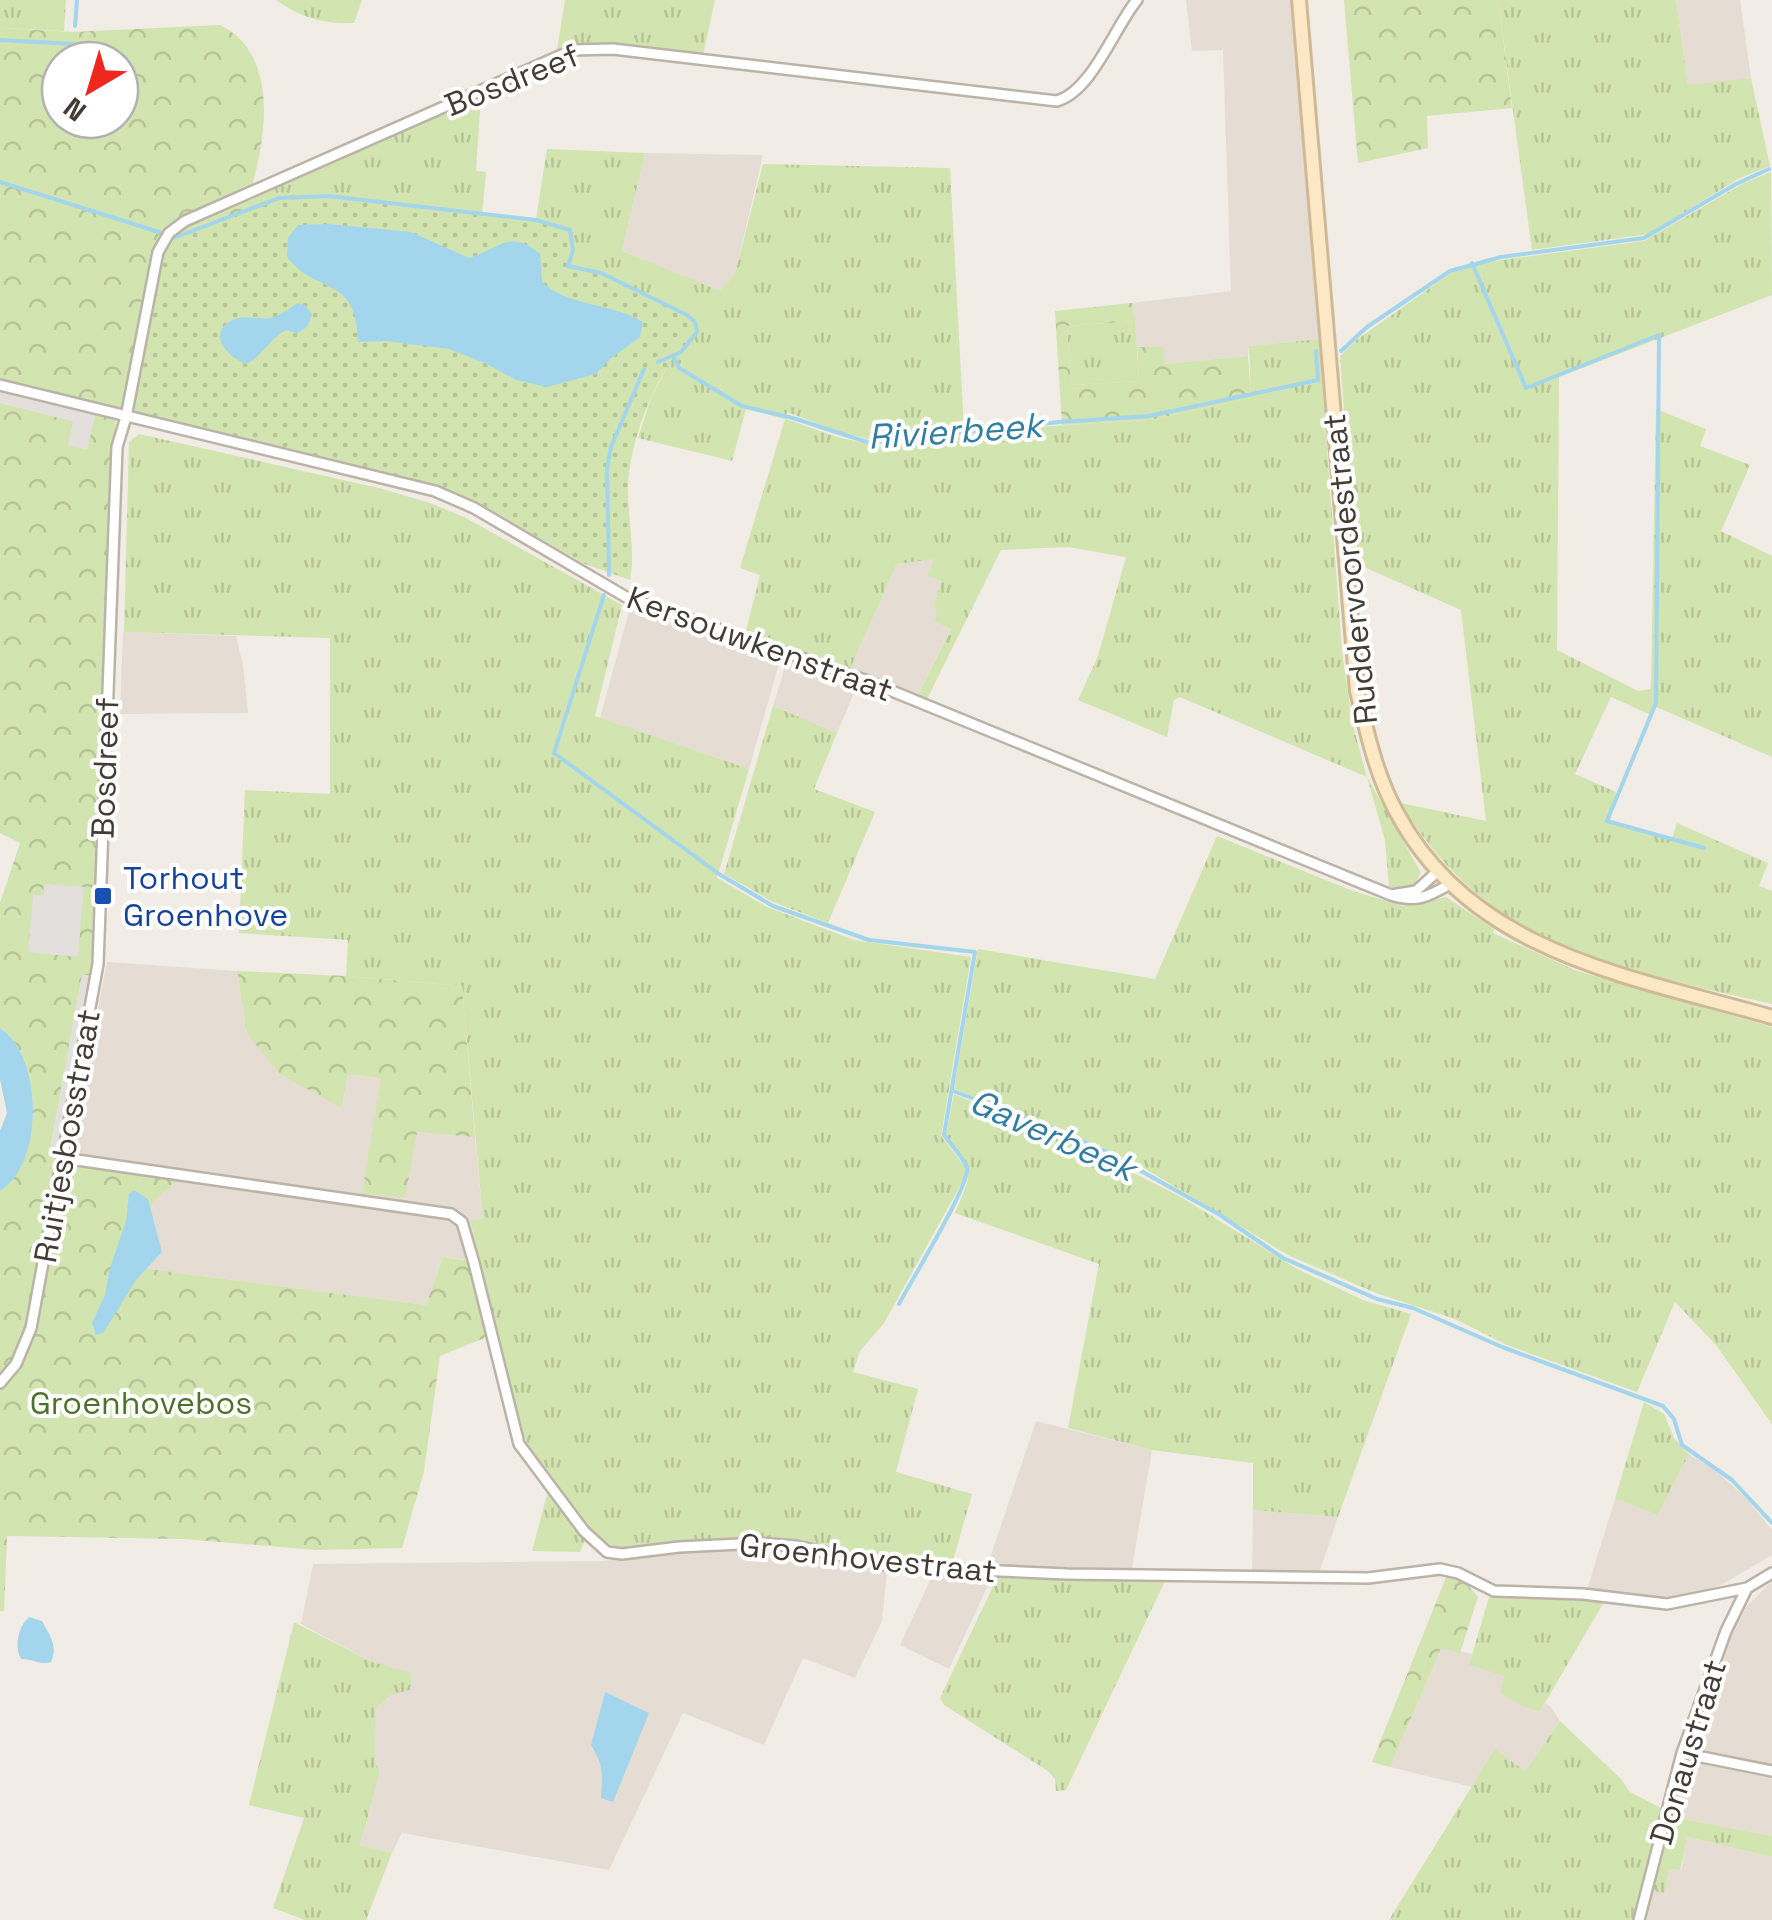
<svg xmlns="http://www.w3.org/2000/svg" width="1772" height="1920" font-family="'Space Grotesk',sans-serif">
  <defs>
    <pattern id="grass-tufts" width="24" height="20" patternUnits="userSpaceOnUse" patternTransform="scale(2.5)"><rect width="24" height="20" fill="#d2e4af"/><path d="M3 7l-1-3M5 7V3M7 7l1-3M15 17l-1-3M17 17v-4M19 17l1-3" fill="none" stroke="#b6c497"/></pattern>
    <pattern id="forest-crowns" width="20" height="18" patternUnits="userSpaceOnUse" patternTransform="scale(2.5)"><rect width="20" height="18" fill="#d2e4af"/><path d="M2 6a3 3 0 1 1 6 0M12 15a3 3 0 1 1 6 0" fill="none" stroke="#b6c497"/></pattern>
    <pattern id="park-dots" width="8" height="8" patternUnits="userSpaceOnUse" patternTransform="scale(2.5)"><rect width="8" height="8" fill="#d2e4af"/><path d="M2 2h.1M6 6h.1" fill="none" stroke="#b6c497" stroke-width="1.8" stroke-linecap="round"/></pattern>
  </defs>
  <rect width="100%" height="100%" fill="#f1ece5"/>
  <path fill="#e5ddd3" d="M1186 0H1293L1319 339 1249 346 1248 356 1164 364 1162 347H1137L1132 303 1231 291 1223 50 1192 51Z
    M1676 0H1740L1751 78 1688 86Z
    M645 153 763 155 735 274 720 292 622 251Z
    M935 558 942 580 934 602 951 628 918 695 850 669 897 564Z
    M630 608 780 660 749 769 600 718Z
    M123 632 236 636 243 665 248 713 120 714Z
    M787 661 857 686 837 733 773 706Z
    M107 962 237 971 247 1034 342 1108 348 1074 381 1078 417 1132 475 1137 483 1220H470L480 1262 443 1257 426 1305 148 1269 140 1237 151 1201 180 1180 179 1169 83 1155 72 1144Z
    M1036 1421 1152 1450 1132 1568 987 1567Z
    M1689 1454 1716 1471 1747 1499 1772 1530V1555L1721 1585 1689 1595 1668 1598 1587 1590 1615 1499 1658 1515Z
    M1253 1510 1338 1517 1319 1573 1252 1571Z
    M704 1547 806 1555 887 1572 882 1621 855 1678 803 1658 764 1745 683 1713 609 1870 402 1833 392 1853 360 1845 380 1772 375 1761 376 1708 391 1695 410 1690 413 1674 372 1662 301 1624 313 1564 603 1561Z
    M933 1574 993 1575 949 1669 900 1645Z
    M1772 1581V1766L1696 1752 1693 1739 1731 1633 1747 1606Z
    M1441 1647 1472 1654 1470 1665 1505 1676 1540 1711 1545 1703 1551 1707 1560 1721 1525 1771 1495 1750 1472 1787 1390 1767Z
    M1690 1760 1772 1776V1836L1673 1817 1685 1764Z
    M1688 1837 1772 1857V1920H1645L1653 1891 1665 1893 1669 1869 1681 1870Z"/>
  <path fill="url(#grass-tufts)" d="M0 0H66L64 31 0 28Z
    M276 0H362L354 23C322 24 302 18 276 0Z
    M565 0H715L703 55 584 44 557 50Z
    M1498 0H1676L1688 85 1751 78 1770 166 1738 179 1649 234 1532 250Z
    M481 95 476 171 486 172 482 215 328 196 279 198 248 212V201Z
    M547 149 645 153 622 251 720 291 735 274 763 164 950 168 964 430 876 441 840 432 787 412 786 419 837 437 881 447 1036 427 1150 420 1251 398 1249 346 1319 339 1342 652 1353 726 1367 777 1421 873 1411 890 1389 887 1385 840 1367 777 1180 697 1174 700 1167 737 1078 700 1098 656 1126 557 1068 547 1001 550 927 699 918 695 951 629 935 621 937 613 934 602 942 581 928 575 934 559 897 564 850 669 746 631 760 575 740 568 785 419 746 409 732 461 638 438 651 398 673 356 681 352 695 322 687 315 602 273 568 266 536 220Z
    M1771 172 1772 295 1559 377 1557 650 1638 691 1651 689 1656 409 1706 429 1700 446 1750 465 1721 531 1772 556V757L1654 706 1649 714 1611 697 1575 774 1616 792 1610 821 1672 839 1677 823 1768 863 1759 886 1772 891V1004C1620 969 1486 948 1401 803L1486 821 1461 610 1355 563 1340 356 1355 341 1451 273 1479 263 1644 241 1744 183Z
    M1135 321 1139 381 1071 385 1067 326Z
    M139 434 379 488 430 503 464 517 622 605 595 716 749 769 717 878 767 907 854 940 971 957 941 1136 965 1167V1177L884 1323 860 1351 853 1372 918 1389 896 1472 972 1494 952 1564 886 1560 786 1539H700L620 1548 599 1541 534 1458 520 1428 470 1220 483 1219 462 986 346 976 348 940 239 933 245 790 330 794V638L124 632 129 442Z
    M773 706 837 733 814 789 875 812 828 923 773 902 724 874Z
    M1217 836 1353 891 1403 906 1446 897 1494 929 1493 933 1577 971 1772 1027V1424L1716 1345 1675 1302 1637 1392 1507 1345 1455 1319 1376 1293 1288 1255 1139 1165 1076 1135 954 1089 978 949 1155 979Z
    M954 1094 1092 1152 1179 1196 1299 1270 1363 1300 1411 1314 1338 1517 1253 1510V1463L1152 1450 1068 1428 1099 1264 955 1213C973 1170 975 1173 946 1136Z
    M1644 1402 1664 1414 1674 1438 1689 1454 1658 1515 1615 1499Z
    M549 1488 585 1540 580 1552 532 1551Z
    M998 1576 1073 1581 1166 1579 1066 1790 1056 1791 1055 1779 1048 1771 944 1705 940 1698Z
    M1494 1595 1604 1602 1540 1711 1522 1706 1500 1693 1504 1676 1469 1665 1489 1597Z
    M294 1622 372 1662 413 1673 410 1690 391 1695 376 1708 375 1761 380 1772 360 1845 392 1853 366 1920H305L273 1908 304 1818 249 1805Z
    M1560 1721 1621 1779 1630 1792 1661 1808 1632 1920H1389L1495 1749 1525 1771Z
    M1673 1817 1772 1836V1857L1688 1837 1680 1870 1669 1869 1665 1893 1653 1891Z"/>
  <path fill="url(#forest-crowns)" fill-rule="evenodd" d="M1344 0H1498L1512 108 1427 116 1428 148 1358 163Z
    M220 25C272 50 268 118 257 166 254 181 248 195 248 212L170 239 304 374 585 564 480 504 436 485 118 410 112 446 93 964 91 976 82 975 51 1145 60 1147 58 1162 180 1180C140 1208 135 1221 148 1269L426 1305 443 1257 469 1261 487 1337 440 1356 424 1471 402 1548 316 1550 183 1539 7 1536 4 1611H0V1191C44 1162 44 1057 0 1028V903L20 843 0 833V403L73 421 86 450 95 416 0 392V28L72 32ZM60 60H120V120H60Z
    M1132 303 1135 321 1067 326 1071 385 1139 381 1137 347H1163L1164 364 1248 356 1251 398 1150 420 1062 425 1055 311Z
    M237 971 346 976 462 986 475 1137 417 1132 405 1198 362 1193 381 1078 348 1074 342 1108 280 1074 247 1034Z
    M1447 1575 1465 1582 1478 1597 1460 1653 1441 1648 1390 1767 1372 1762Z"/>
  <path fill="url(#park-dots)" d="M328 196 536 220 570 230 573 250 568 267 601 273 687 315 695 322 697 332C689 343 677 351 671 361 648 396 630 445 628 486 627 517 636 550 630 580L585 564 480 504 436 485 131 413 162 256 170 239 279 198Z"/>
  <path fill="#e2dfdd" d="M0 392 95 415 87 450 68 445 73 421 0 403Z
    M44 884 84 887 78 957 28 952 33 895H43Z
    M82 974 91 976 60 1147 51 1146Z"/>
  <path fill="#a3d6ec" d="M328 224 411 232 469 258C499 249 510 228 540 254L542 282C571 308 610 302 643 322L640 337 610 359 596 374 547 387 516 380 485 363 449 349 386 341 358 342C357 274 317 296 287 257L288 238 298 225Z
    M298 303 306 306 312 315 307 327 297 333 286 330C269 338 264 356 246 364 230 358 207 337 229 322 244 312 262 323 277 316 284 313 291 307 298 303Z
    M0 1028C44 1057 44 1164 0 1191V1131L7 1113 0 1079Z
    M134 1190 148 1199 162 1252 136 1280 104 1332 96 1335 92 1323 105 1295 110 1268 126 1221 129 1194Z
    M29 1617 42 1621C50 1636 58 1645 51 1662 40 1666 32 1658 21 1659 14 1646 18 1627 29 1617Z
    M605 1692 649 1713 613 1802 601 1798C603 1772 604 1767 591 1745Z"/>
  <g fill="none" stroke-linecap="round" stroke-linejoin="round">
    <path stroke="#a3d6ec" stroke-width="4" d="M75 26 77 0
      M0 40 73 44
      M0 182 162 233
      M171 239 279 198 328 196 536 220 570 230 573 250 568 266 601 273 687 315 695 322 697 332 681 352 673 356 679 368 742 406 793 418 870 443 1059 422 1149 416 1318 380 1316 351
      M1472 263 1526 388 1659 335 1656 703 1607 821 1704 848
      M1341 351 1367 327 1450 271 1501 257 1644 238 1736 184 1769 169
      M658 362 672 356
      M609 575 607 469 611 447 644 369
      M604 595 554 753 719 874 773 906 869 940 975 952 944 1135C951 1145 963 1157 967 1168 971 1183 910 1283 899 1304
      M953 1091 1066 1133 1107 1152 1220 1215 1283 1258 1377 1299 1413 1308 1502 1347 1663 1406 1674 1419 1682 1445 1732 1480 1772 1523"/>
    <g stroke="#bcb3a8" stroke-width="14">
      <path id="street" d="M0 385 435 491 474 508 626 597 865 680 1391 895
        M1438 871 1416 891 1391 895C1416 903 1428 897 1450 884
        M63 1158 451 1214 462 1222 474 1263 519 1444 584 1531 607 1552 622 1554 679 1547 760 1543 796 1546 889 1566 1067 1574 1368 1578 1440 1569 1458 1573 1494 1591 1583 1594 1667 1604 1747 1588 1772 1573
        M0 1383 16 1364 31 1328 98 964 117 447 126 417 158 252 169 233 185 221 573 50 613 49 1057 101C1092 91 1114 28 1137 0
        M1682 1753 1772 1771
        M1639 1920 1682 1753 1726 1631 1747 1588"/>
    </g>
    <g stroke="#cfba97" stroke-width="18">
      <path id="secondary" d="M1299 0 1357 691C1367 732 1376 776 1397 813 1472 954 1633 977 1772 1017"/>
    </g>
    <use href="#street" stroke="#fff" stroke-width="9"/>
    <use href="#secondary" stroke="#fce8c4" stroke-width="12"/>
  </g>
  <rect fill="#1a4fb4" stroke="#fff" stroke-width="4" x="93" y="886" width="20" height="20" rx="5"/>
  <g text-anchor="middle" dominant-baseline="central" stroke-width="8" stroke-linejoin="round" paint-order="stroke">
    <g font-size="32" fill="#433c35" stroke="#fff">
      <text transform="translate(512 80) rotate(-22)">Bosdreef</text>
      <text transform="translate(1350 569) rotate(-96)">Ruddervoordestraat</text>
      <text transform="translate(760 644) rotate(20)">Kersouwkenstraat</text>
      <text transform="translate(105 768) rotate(-88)">Bosdreef</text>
      <text transform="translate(67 1136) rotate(-80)">Ruitjesbosstraat</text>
      <text transform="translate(868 1558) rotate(6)">Groenhovestraat</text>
      <text transform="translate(1688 1752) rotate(-73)">Donaustraat</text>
    </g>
    <g font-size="32" fill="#164399" stroke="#fff" text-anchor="start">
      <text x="123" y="878">Torhout<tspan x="123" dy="37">Groenhove</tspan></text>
    </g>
    <g font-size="32" fill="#4d712b" stroke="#fff">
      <text x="141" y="1403">Groenhovebos</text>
    </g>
    <g font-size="35" font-style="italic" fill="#327ea1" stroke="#fff">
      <text transform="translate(955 431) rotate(-4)">Rivierbeek</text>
      <text transform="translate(1053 1135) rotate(24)">Gaverbeek</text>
    </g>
  </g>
  <g transform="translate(90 90) rotate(218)"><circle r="48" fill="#ffffff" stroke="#b4b1ae" stroke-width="2.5"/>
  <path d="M0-8L18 38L0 25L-18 38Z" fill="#ef271e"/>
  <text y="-15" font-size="28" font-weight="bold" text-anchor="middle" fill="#433c35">N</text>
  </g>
</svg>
